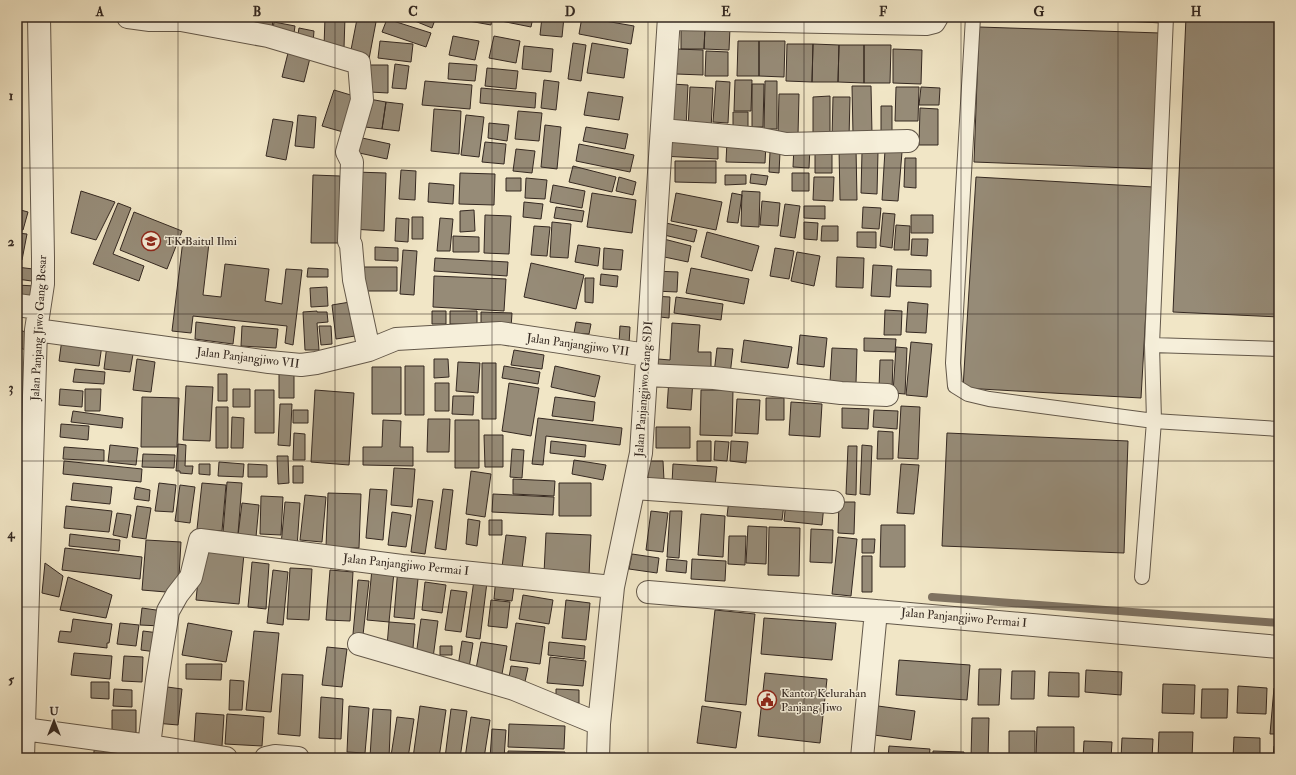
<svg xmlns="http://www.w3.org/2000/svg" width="1296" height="775" font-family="'IM FELL Double Pica',serif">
  <rect width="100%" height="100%" fill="#f1e6c6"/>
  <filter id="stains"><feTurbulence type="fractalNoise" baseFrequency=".005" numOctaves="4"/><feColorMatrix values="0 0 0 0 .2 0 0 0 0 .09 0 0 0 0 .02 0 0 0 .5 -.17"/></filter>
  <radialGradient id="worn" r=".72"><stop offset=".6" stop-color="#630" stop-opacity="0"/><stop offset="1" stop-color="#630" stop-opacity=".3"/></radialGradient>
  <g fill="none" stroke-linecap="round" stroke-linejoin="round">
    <path stroke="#7f7362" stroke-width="8" d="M932 597 1279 623"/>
  </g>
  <path fill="#968b77" stroke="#342821" d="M252 17H273L272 32 251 30Z
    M325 17H345L344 48 324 47Z
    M405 17H436L432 28Z
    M458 17H492L491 25 458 19Z
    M501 17H533L531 27 501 21Z
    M542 17H564L562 37 540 35Z
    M582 17 634 26 631 44 579 34Z
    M1048 17H1162V23Z
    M1186 17H1279V317L1173 312Z
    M357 19 376 22 369 59 350 55Z
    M387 19 431 33 426 47 382 32Z
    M274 22 295 26 293 41 272 37Z
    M681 27H705L704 49H681Z
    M705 27 730 28 729 50 704 49Z
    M979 27 1160 33 1156 169 974 162Z
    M299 28 314 31 313 43 297 41Z
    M453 36 479 41 475 60 449 55Z
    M494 36 520 41 516 63 489 58Z
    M380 41 413 44 411 62 378 58Z
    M738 41H759V76H737Z
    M759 41H785L784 77 759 76Z
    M573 43 586 45 581 81 568 79Z
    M592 43 628 49 624 78 587 73Z
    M787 44H813L812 82 786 81Z
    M813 44 839 45 838 82H812Z
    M839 45H864V83L838 82Z
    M864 45H891L890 83H864Z
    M524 46 553 49 551 72 522 69Z
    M289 49 311 54 304 82 282 77Z
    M677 49 703 50V75L676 74Z
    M893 49 922 50 921 84 893 83Z
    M706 51 728 52V76H705Z
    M449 63 477 65 475 81 448 79Z
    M395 64 409 66 406 89 392 88Z
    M370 65H388V93L370 92Z
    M487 68 518 71 516 89 485 86Z
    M544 80 559 82 556 110 541 108Z
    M735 80H752L751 111H734Z
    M425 81 472 85 470 109 422 105Z
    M716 81 730 82 728 123 713 122Z
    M765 81H777V129H764Z
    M672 84 688 85 686 128 670 127Z
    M752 84H764L763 127H752Z
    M852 86H871L872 134H853Z
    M690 87 713 88 711 130 688 129Z
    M896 87H919L918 121H895Z
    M921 87 940 88 939 105H919Z
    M481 88 536 93 535 108 480 103Z
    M334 90 354 96 343 132 322 126Z
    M588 92 623 97 619 120 584 115Z
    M779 94H799L798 135H778Z
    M830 96V136H813V97Z
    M833 97H850L849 138H832Z
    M369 99 386 102 382 129 365 127Z
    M386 102 403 104 399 131 382 129Z
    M881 106H892V135H881Z
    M920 108 938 109V145H919Z
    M434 109 461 111 459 154 431 151Z
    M518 111 542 113 539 141 515 139Z
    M733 112H748V127H733Z
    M298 115 316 117 314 148 295 146Z
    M466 115 484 117 479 157 461 155Z
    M273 119 293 122 286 160 266 156Z
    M489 123 509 125 507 141 488 138Z
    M545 125 561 127 557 169 541 167Z
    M586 127 628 134 625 149 583 141Z
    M663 134 718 136V159L662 156Z
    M353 136 390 144 387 159 350 151Z
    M727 141 766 143 765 163 726 162Z
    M485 142 506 144 504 164 482 162Z
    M579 144 634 155 630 172 576 161Z
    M794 146 810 147 809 168 793 167Z
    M815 148H832V173H815Z
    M839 148H856L857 200H840Z
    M516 149 535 151 532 173 513 171Z
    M885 150 902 152 898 201 882 200Z
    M770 152H780L779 173 769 172Z
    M862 152H878L877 194 861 193Z
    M905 158H916V188L904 187Z
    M675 161H716V183L675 182Z
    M573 166 616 177 612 192 569 182Z
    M401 170 416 171 415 200 399 199Z
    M355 172 386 173 384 231 352 229Z
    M460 173 495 174 494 205 459 204Z
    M792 173H809V191H792Z
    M751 174 768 176 766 185 750 183Z
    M313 175 340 176 339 243H311Z
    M725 175H746V184L725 185Z
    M619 177 636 182 633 195 616 191Z
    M814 177H834L833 201 813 200Z
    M976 177 1153 187 1141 398 963 388Z
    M506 178H521V191H506Z
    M526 178 547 180 545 199 525 198Z
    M429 183 454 185 453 204 428 202Z
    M553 185 585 191 582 208 550 202Z
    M81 191 115 202 96 240 71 233Z
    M742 191 760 192 759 227 741 226Z
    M592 193 636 200 632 233 587 227Z
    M676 193 722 202 716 230 671 221Z
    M732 193 742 195 738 223 727 222Z
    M762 201 780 203 778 226 760 225Z
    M524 202 543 204 541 219 523 217Z
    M118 203 131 208 113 254 144 266 139 281 93 264Z
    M785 204 800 206 795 238 780 236Z
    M804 206H825V219L804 218Z
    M556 207 584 211 582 222 554 218Z
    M863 207 881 208 879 229 862 228Z
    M17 209 28 212 23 230 17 229Z
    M474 210 475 231 460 232V211Z
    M134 212 182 231 167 269 120 250Z
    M883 213 895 214 892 248 880 246Z
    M485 215 511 216 509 254 484 253Z
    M911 215H933V233H911Z
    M412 217H423V239H412Z
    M396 218 409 219 408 242 395 241Z
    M440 218 453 219 450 251H437Z
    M552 222 571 224 568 258 550 257Z
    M804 222 818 223 817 240 804 239Z
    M666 223 697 230 694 242 664 235Z
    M896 225 910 226 909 250H894Z
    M534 226 550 227 547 256 531 255Z
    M822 226H838V241H821Z
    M707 232 759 246 752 271 701 257Z
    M857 232H876V248L857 247Z
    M17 233 27 234 22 260 17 259Z
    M453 236 479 237V252H453Z
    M660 238 691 246 688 262 655 255Z
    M912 239H928L927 256 911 255Z
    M183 240 209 243 203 295 221 297 225 264 269 269 265 301 282 304 286 269 302 270 293 345 285 343 287 326 193 316 191 333 172 331Z
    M578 245 600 248 598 266 575 262Z
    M375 247 398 248V261L375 260Z
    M604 248 623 250 621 270 603 269Z
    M775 248 794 251 789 279 770 276Z
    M403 250 417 251 414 295 400 294Z
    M797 252 820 256 814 286 791 281Z
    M837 257 864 258 863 288 836 287Z
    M435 258 508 262 507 276 434 271Z
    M531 263 584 275 576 309 524 297Z
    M873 265 892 266 890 297 871 296Z
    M17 267 41 270 39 282 17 279Z
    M359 267H397V291H366V283H359Z
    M308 268 328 269V277H307Z
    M691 268 749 279 744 304 686 293Z
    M897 269 931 270V287L896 286Z
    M654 271 678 272 677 292 654 291Z
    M601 274 618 276 617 287 600 285Z
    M434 276 506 279 504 311 433 307Z
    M585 278H594L593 303 585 302Z
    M17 285 35 286 34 298 17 297Z
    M327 287 328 306 311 307 310 288Z
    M653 296 670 297 669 318 651 316Z
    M676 297 723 304 721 320 674 313Z
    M350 302 355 336 336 339 332 305Z
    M908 302 928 304 926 333 906 332Z
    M885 310 902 311 901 335H884Z
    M317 311V312H327L328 322 317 323 319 350H305L303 312Z
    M432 311H446V324H432Z
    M450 311H477V324H450Z
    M481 312 512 313 511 328 481 327Z
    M196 322 235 327 233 344 195 339Z
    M576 322 591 324 589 334 574 333Z
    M672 323 700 325 698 352H711V376L658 370V359L670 360Z
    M242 326 278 329 276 348 241 346Z
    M319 326H331L332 344 321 345Z
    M620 326 630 327 629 344 619 343Z
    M17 329 34 335 29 351 17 347Z
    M800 335 827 338 824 367 797 364Z
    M864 338 896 339 895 352 864 351Z
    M62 339 102 345 99 366 59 361Z
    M744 340 792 347 788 368 741 362Z
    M911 342 932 344 927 397 906 395Z
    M107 345 134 348 130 372 104 369Z
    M896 347 907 348 905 394 893 393Z
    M717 348 733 349 730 375 714 373Z
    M832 348 857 349 856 383 830 382Z
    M514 350 544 355 542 369 511 365Z
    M137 359 155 362 151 392 133 390Z
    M434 359H448L449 377 434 378Z
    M880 360H893L892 390 879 389Z
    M458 362 480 363 478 393 456 391Z
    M482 363H496V419H482Z
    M405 366H424V415H405Z
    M504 366 540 372 538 384 502 378Z
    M555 366 600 376 595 397 551 387Z
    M372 367H401V414H372Z
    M75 369 105 372 104 384 73 382Z
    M279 373H294V398H279Z
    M218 374H227V401H218Z
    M669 378 693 379 691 410 667 408Z
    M435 383H449V411H435Z
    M509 383 539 388 531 436 502 431Z
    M186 386 213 387 210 441 183 440Z
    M60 389 83 391 82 407 59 405Z
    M85 389H101L100 411H85Z
    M233 389H250V407H233Z
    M255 390H274V433H255Z
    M315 390 354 393 349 465 311 462Z
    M701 390H733L732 436 700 435Z
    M453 396H474L473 415 452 414Z
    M142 397 179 398 177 447H141Z
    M555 397 595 402 593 421 552 416Z
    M766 398H784V420H766Z
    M737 399 760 400 758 434 735 433Z
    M791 402 822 404 820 437 789 435Z
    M280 404H292L290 446 278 445Z
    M901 406 920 407 918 459 898 458Z
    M216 407H228V448H216Z
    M842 408 869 409 868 429 842 428Z
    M293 410H308V423H293Z
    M874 410 898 411 897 429 873 427Z
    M73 411 123 418 122 428 71 422Z
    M232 417 244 418 243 448H231Z
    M538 418 622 428 620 445 546 436 543 465 532 464Z
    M428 419H450L449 452H427Z
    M383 420 401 421 400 447H413V466L363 465V447H382Z
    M455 420H479V468H455Z
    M61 424 89 426 88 440 60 437Z
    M656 427H690V448H656Z
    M878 431 893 432V459H877Z
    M294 433 305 434V460H293Z
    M947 433 1128 441 1124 553 942 546Z
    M484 435H503V467H485Z
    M551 441 586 445 585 457 550 453Z
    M697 441H711V461H697Z
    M715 441 729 442 727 461 714 460Z
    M731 441 748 442 746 463 730 461Z
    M178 444 186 445 185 466H193L192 474 180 473V471H176Z
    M110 445 138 448 136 465 108 462Z
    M862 445 872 446 870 495 860 494Z
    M848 446H857L856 495 846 494Z
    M64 447 104 450V461L63 459Z
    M512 449 524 450 522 478 510 477Z
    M143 454 175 455 174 468 142 467Z
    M17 456H19V471H17Z
    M277 456H288L289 483 278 484Z
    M574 460 606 465 603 480 572 474Z
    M64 461 142 469 141 482 63 474Z
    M642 461H663L664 480 642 481Z
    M219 462 244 464 243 477 218 476Z
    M199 464H210V475L199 474Z
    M248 464 267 465V477H248Z
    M673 464 717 467 715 486 672 483Z
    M901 464 919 465 914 514 897 513Z
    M293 466H303V483H293Z
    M394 468 415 469 412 507 391 505Z
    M471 471 491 474 485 517 466 514Z
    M513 479 555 481 554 496 513 494Z
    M227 482 242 483 238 534 223 533Z
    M73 483 112 487 110 504 71 500Z
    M159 483 176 485 173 512 155 511Z
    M202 483 226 485 222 531 197 529Z
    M559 483H591V516H559Z
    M180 485 195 487 190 523 175 521Z
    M136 487 150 490 149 501 134 499Z
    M370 489 387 490 383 540 366 538Z
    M443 489 453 490 446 550 435 548Z
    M328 493 361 494 359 548 326 547Z
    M493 494 554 497 553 515 492 512Z
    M305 495 326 497 322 542 300 540Z
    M261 496 283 497 281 535 260 534Z
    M418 499 433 501 425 554 411 552Z
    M729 499 784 504 782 520 727 516Z
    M786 501 824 505 822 525 784 521Z
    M285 502 300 503 297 547 281 545Z
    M839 502H855L854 534 838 533Z
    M242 503 259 505 256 537 238 535Z
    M66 506 112 511 109 532 64 528Z
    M137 506 151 508 146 539 132 537Z
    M651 511 668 513 663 552 646 550Z
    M670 511H682L679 558 667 557Z
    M392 512 411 515 406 547 388 545Z
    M117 513 131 515 127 538 113 535Z
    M701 514 725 516 723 557 698 555Z
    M468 519 480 521 477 546 466 544Z
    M489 520H502V535H489Z
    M881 525H905V567H880Z
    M748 526 767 527 766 564 746 563Z
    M769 527 800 528 799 576 768 575Z
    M811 529 833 530 832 563 810 562Z
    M546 533 591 535 589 575 544 573Z
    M70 534 120 540 119 551 69 546Z
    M506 535 526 537 522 569 502 567Z
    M729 536H746L745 565 728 564Z
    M838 537 857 539 851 596 832 594Z
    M862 539H875L874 553H862Z
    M146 540 181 542 178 593 142 590Z
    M65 548 142 557 140 579 62 570Z
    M201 550 244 554 239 604 196 600Z
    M632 554 659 558 657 573 629 569Z
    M862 556H872V592H862Z
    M667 559 687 561 686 573 666 571Z
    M692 559 726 561 725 581 691 579Z
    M252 562 269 564 266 609 248 607Z
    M45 563 63 576 59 597 42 593Z
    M398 567 419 569 414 619 394 617Z
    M290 568 312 569 309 620 287 619Z
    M372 569 394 572 389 622 367 620Z
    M273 570 288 572 283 625 267 623Z
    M330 570 353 572 350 621 326 620Z
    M68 577 112 595 106 618 60 610Z
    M496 577 515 579 512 601 494 599Z
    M358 580 369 581 363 635 353 634Z
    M474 580 487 582 480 639 466 637Z
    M425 582 446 585 442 613 422 610Z
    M451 590 467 592 461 632 445 630Z
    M523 595 553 600 549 624 519 619Z
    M491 600 510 602 507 628 488 626Z
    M566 600 590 603 586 640 562 638Z
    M142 608 163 611 161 626 140 625Z
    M715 610 755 614 746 705 705 701Z
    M764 618 836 623 832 660 761 654Z
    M73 619 112 624 109 643H107V648L58 642 60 631 71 632Z
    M421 619 438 621 433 658 416 656Z
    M389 622 415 624 413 648 387 646Z
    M120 623 139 625 136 646 117 644Z
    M188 623 232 631 226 662 182 655Z
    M516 623 545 627 540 664 510 660Z
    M143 631 159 633 156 652 141 650Z
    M254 631 279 633 271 712 246 710Z
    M462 641 473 643 469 668 458 666Z
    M481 642 507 646 502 674 476 669Z
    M549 642 585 646 584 659 548 655Z
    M440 646H452V655H440Z
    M327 647 347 649 342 687 322 685Z
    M74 653 112 656 110 679 71 675Z
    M124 656 143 657 142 682 122 681Z
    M550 657 586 661 583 686 547 683Z
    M899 660 970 665 967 700 896 695Z
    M186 664H222L221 680 186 679Z
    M511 666 528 668 524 686 508 683Z
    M979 669H1001L999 705H978Z
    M1086 670 1122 672 1121 695 1085 692Z
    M1012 671H1035L1034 699H1011Z
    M1049 672 1079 673V697L1048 696Z
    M765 673 827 679 820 743 758 736Z
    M282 674 303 675 300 736 278 734Z
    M230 680 244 681 242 710H229Z
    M91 682H109V699L91 698Z
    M1163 684 1195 685 1194 714 1162 713Z
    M160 686 182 689 178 725 155 723Z
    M1238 686 1267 688 1266 714 1237 713Z
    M1274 688H1279V734H1270Z
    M114 689 132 690V707L113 706Z
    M556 689 579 690V703H556Z
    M1202 689H1228L1227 718H1201Z
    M321 697 343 699 341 739 319 738Z
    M349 706 369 708 365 753 347 752Z
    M420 706 446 710 439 758H413Z
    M702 706 741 712 736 748 697 743Z
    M878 706 915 711 911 740 874 735Z
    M373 709 391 710 389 758 370 757Z
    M451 709 467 711 460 758H445Z
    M112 710H136V737H112Z
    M196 713 224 715 222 746 194 744Z
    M227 714 264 717 262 746 225 744Z
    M397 717 414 719 408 758 391 756Z
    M471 717 490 720 484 758H465Z
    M972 718H989L988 758H971Z
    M509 724 565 726 564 749 508 747Z
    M1037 727H1074V756H1036Z
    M492 729 506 730 504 758H490Z
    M1009 731H1035V758H1009Z
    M1159 732H1193L1192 758H1158Z
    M1234 737 1260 738V758H1233Z
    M1122 738 1153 739 1152 758H1121Z
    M1084 741 1112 742 1111 758H1083Z
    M95 745 140 752 139 758H93Z
    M889 746 930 749 929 758H888Z
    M1274 746H1279V758H1273Z
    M508 751 565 752 564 758H508Z
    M933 751 964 752V758H933Z
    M698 754 728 758H698Z"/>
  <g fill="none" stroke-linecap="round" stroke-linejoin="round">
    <g stroke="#63584a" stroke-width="16">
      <path id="lane" d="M973 17 953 363 955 386 968 394 989 399 1154 421 1279 429
        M1152 345 1279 349
        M1142 577 1154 421 1152 345 1166 17"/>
    </g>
    <g stroke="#63584a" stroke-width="24">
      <path id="street" d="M128 17 150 20H181L268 36 359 63 362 100 347 152 352 162 349 241 351 245 354 280 369 350
        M669 19 926 24 934 22 937 17
        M662 130 761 139 786 144 908 141
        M17 305 39 308
        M36 330 269 362 301 365 316 363 369 350 396 339 500 333 647 355
        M646 375 714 378 841 393 887 395
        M634 488 833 502
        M648 592 876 611 1279 647
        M359 644 514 689 599 724
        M24 729 149 746 226 758
        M149 746 157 680 168 611 177 595 191 577 200 540 402 566 613 587
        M23 758 36 330 43 284V258L39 17
        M266 758 275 756 298 758
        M598 758 599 724 613 587 641 453 669 17
        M862 758 876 611"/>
    </g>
    <use href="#lane" stroke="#f6efda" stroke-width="14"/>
    <use href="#street" stroke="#f6efda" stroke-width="22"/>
  </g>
  <path fill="none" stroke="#342821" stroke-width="1" stroke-opacity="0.55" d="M178 17V758M335 17V758M492 17V758M648 17V758M804 17V758M961 17V758M1118 17V758M17 168H1279M17 314H1279M17 461H1279M17 607H1279"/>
  <defs>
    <g id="school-ring" transform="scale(1)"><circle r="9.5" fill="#f6efda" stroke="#8f2418" stroke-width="1.5"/><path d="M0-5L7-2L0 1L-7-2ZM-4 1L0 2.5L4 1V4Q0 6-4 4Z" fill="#8f2418"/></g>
    <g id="civic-ring" transform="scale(1)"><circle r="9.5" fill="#f6efda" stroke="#8f2418" stroke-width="1.5"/><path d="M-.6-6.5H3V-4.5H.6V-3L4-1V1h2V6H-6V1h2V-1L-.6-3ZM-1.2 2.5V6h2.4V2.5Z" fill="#8f2418"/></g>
  </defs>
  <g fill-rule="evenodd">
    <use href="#school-ring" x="151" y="241"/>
    <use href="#civic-ring" x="767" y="700"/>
  </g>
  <g text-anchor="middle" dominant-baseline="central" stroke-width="3" stroke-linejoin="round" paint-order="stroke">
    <g font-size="12" fill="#342821" stroke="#f6efda" text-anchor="start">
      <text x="165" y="241">TK Baitul Ilmi</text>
      <text x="781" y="693">Kantor Kelurahan<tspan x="781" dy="14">Panjang Jiwo</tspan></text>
    </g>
    <g font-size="12" fill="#342821" stroke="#f6efda">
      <text transform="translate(39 328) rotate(-87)">Jalan Panjang Jiwo Gang Besar</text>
      <text transform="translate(578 345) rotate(8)">Jalan Panjangjiwo VII</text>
      <text transform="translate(248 358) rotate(7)">Jalan Panjangjiwo VII</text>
      <text transform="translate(644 389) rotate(-86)">Jalan Panjangjiwo Gang SDI</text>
      <text transform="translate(406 565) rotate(6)">Jalan Panjangjiwo Permai I</text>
      <text transform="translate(964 618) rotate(5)">Jalan Panjangjiwo Permai I</text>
    </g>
  </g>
  <rect width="1296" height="775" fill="none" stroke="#f1e6c6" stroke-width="44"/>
  <g transform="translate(54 721)" stroke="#f6efda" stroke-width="3" paint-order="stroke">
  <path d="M0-3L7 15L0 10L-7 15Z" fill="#342821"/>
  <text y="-6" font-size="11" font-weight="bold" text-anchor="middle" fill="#342821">U</text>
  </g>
  <rect x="22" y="22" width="1252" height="731" fill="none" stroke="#342821" stroke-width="1.5"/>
  <g font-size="13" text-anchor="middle" font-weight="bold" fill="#342821">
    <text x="100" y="16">A</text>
    <text x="257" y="16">B</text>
    <text x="413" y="16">C</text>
    <text x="570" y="16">D</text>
    <text x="726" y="16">E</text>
    <text x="883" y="16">F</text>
    <text x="1039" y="16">G</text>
    <text x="1196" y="16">H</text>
    <text x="11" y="100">1</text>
    <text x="11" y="246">2</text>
    <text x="11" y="392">3</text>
    <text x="11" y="538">4</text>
    <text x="11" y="684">5</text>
  </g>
  <rect width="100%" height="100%" filter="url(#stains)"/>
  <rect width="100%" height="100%" fill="url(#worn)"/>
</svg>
